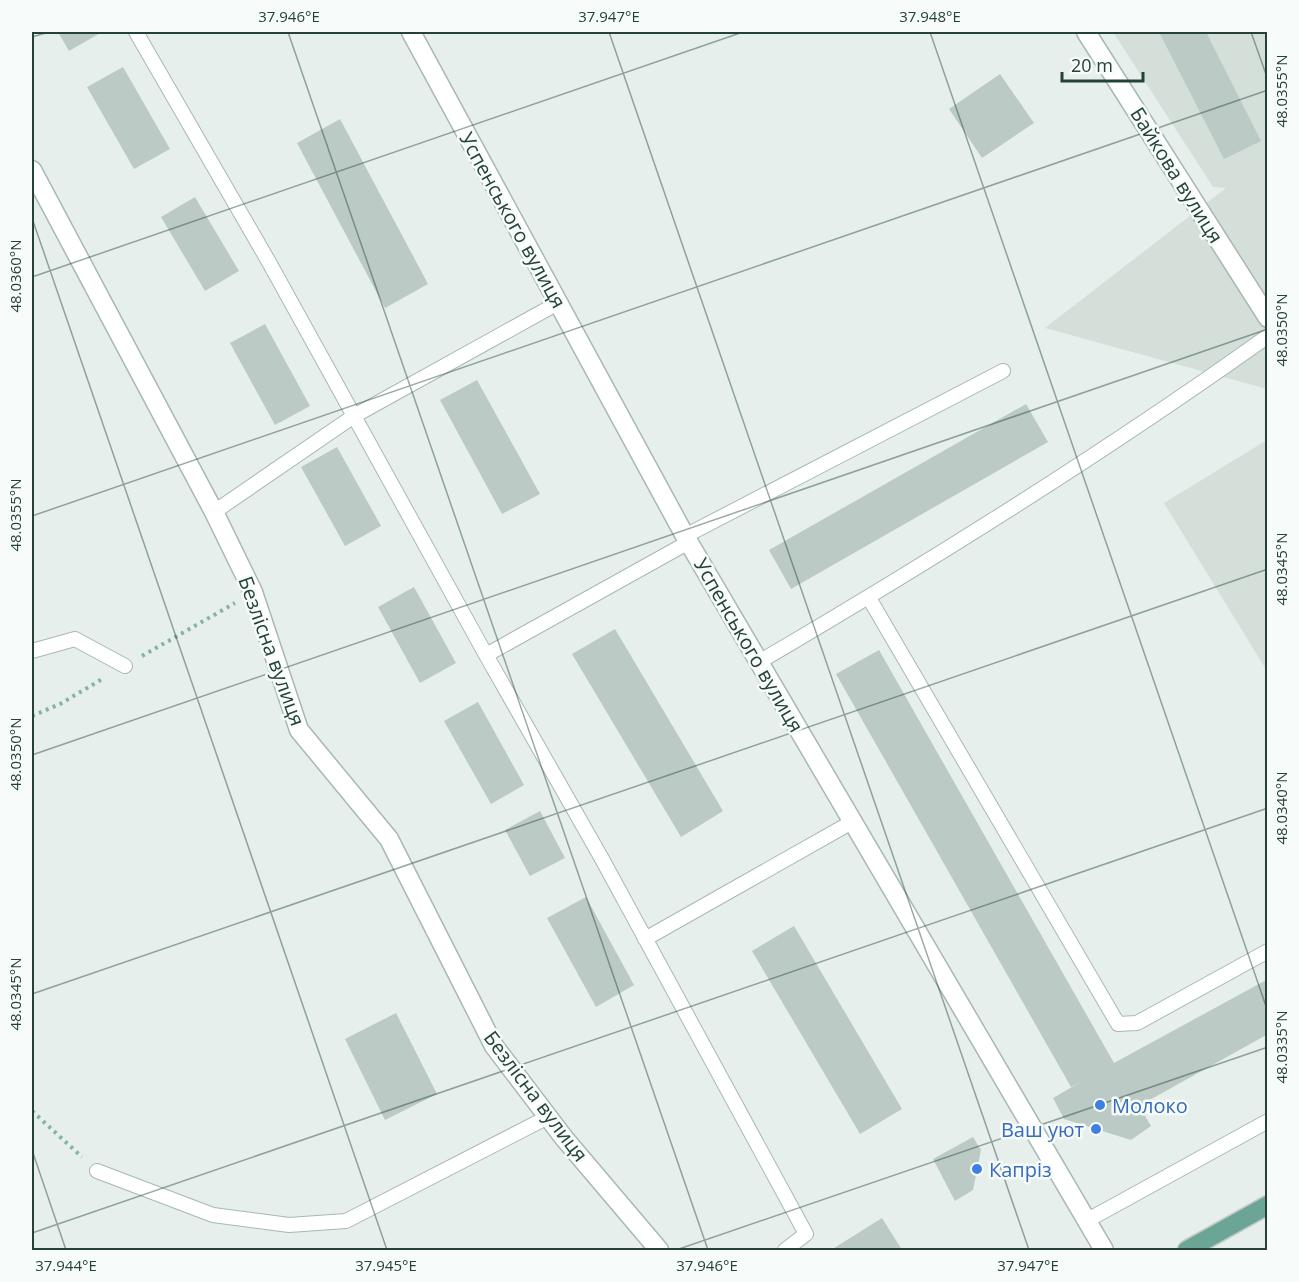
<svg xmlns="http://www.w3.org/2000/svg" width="1299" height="1282" font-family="'Open Sans',sans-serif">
  <rect width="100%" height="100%" fill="#e6efeb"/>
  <path fill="#d4dfda" d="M1113 32H1267V389L1045 328 1226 188 1213 187Z
    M1267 440V671L1164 503Z"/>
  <path fill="#bbcac4" d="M58 32H102L69 51Z
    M1159 32H1206L1261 141 1224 159Z
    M123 67 170 149 134 169 87 87Z
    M1000 74 1034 123 982 158 949 109Z
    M340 119 428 284 385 308 297 143Z
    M195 197 239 271 205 291 161 217Z
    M265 324 310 406 275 425 230 343Z
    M477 380 540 494 502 514 440 400Z
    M1026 404 1048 442 791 589 769 550Z
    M337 447 381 526 345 546 301 467Z
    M414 587 456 663 420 683 378 607Z
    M615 629 723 811 681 837 572 654Z
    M879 650 1114 1063 1268 979V1034L1139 1106 1151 1126 1131 1140 1064 1119 1053 1098 1084 1080 1071 1087 836 674Z
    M478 702 524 785 491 804 444 721Z
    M540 811 565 858 530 876 505 830Z
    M586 897 634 985 596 1007 547 918Z
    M794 926 902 1109 860 1134 752 951Z
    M396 1013 437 1094 385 1120 345 1039Z
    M973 1137 981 1150 973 1190 955 1201 933 1159Z
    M882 1218 902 1250H831Z"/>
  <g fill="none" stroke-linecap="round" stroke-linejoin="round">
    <g stroke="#a8b8b2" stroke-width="16">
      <path id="service" d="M136 32 270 264 486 655 602 859 806 1234 785 1250
        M214 512 354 416 558 303
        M685 536 1003 371
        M869 598 1118 1024 1137 1023 1268 951
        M32 651 75 639 125 666
        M486 655 689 542
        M759 662C933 560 1104 453 1268 336
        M645 939 852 822
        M97 1171 213 1215 289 1225 346 1221 548 1117
        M1086 1221 1268 1121"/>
    </g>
    <g stroke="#a8b8b2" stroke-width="21">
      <path id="minor" d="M411 32 685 536 1104 1250
        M1086 32 1268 318
        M32 170 214 512 253 592 299 730 389 839 494 1046 564 1138 659 1250"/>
    </g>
    <g stroke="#c2cac8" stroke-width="21">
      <path id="primary" d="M1187 1250 1268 1205"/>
    </g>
    <path stroke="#86b3a5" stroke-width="4" stroke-dasharray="3 4.5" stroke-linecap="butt" d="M142 656 235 603
      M32 716 60 704 104 678
      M32 1111 82 1157"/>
    <use href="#service" stroke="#fff" stroke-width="14"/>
    <use href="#minor" stroke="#fff" stroke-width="18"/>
    <use href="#primary" stroke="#6aa596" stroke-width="18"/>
  </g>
  <path fill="none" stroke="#24423a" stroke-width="1.5" stroke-opacity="0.45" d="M288 32 708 1250M609 32 1029 1250M930 32 1268 1012M1251 32 1268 80M32 37 49 32M32 218 387 1250M32 277 743 32M32 516 1268 90M32 755 1268 329M32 994 1268 569M32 1150 66 1250M32 1233 1268 808M676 1250 1268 1047"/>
  <g fill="#3f7fe0" stroke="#f7fbf9" stroke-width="2">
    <circle cx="1100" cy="1105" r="6"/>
    <circle cx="1096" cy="1129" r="6"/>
    <circle cx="977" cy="1169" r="6"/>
  </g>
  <g text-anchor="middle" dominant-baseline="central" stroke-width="5" stroke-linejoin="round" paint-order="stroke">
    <g font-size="20" fill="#24423a" stroke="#f7fbf9">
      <text transform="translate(1177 175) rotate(58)">Байкова вулиця</text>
      <text transform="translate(513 220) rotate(61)">Успенського вулиця</text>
      <text transform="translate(749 645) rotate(60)">Успенського вулиця</text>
      <text transform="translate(272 651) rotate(70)">Безлісна вулиця</text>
      <text transform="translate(536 1096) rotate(53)">Безлісна вулиця</text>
    </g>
    <g font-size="20" fill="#366cbe" stroke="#f7fbf9" text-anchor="start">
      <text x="1112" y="1105">Молоко</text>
      <text x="1084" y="1129" text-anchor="end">Ваш уют</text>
      <text x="989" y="1169">Капріз</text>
    </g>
  </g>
  <rect width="1299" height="1282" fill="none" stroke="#f7fbf9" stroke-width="66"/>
  <path d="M1062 72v9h81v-9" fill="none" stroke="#24423a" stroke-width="3"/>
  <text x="1071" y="72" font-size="18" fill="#24423a" stroke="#f7fbf9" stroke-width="4.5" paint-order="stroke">20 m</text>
  <rect x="33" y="33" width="1233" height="1216" fill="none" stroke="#24423a" stroke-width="2"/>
  <g font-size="15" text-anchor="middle" fill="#24423a">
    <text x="289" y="22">37.946°E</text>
    <text x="609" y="22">37.947°E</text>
    <text x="930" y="22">37.948°E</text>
    <text transform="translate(1282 91) rotate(-90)" y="5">48.0355°N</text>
    <text transform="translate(16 276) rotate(-90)" y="5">48.0360°N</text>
    <text transform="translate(1282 330) rotate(-90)" y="5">48.0350°N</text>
    <text transform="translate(16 515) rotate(-90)" y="5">48.0355°N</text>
    <text transform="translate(1282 569) rotate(-90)" y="5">48.0345°N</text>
    <text transform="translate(16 754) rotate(-90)" y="5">48.0350°N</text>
    <text transform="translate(1282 808) rotate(-90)" y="5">48.0340°N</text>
    <text transform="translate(16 994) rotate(-90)" y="5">48.0345°N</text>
    <text transform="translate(1282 1047) rotate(-90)" y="5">48.0335°N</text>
    <text x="66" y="1271">37.944°E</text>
    <text x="386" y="1271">37.945°E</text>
    <text x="707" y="1271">37.946°E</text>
    <text x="1028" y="1271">37.947°E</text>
  </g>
</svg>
